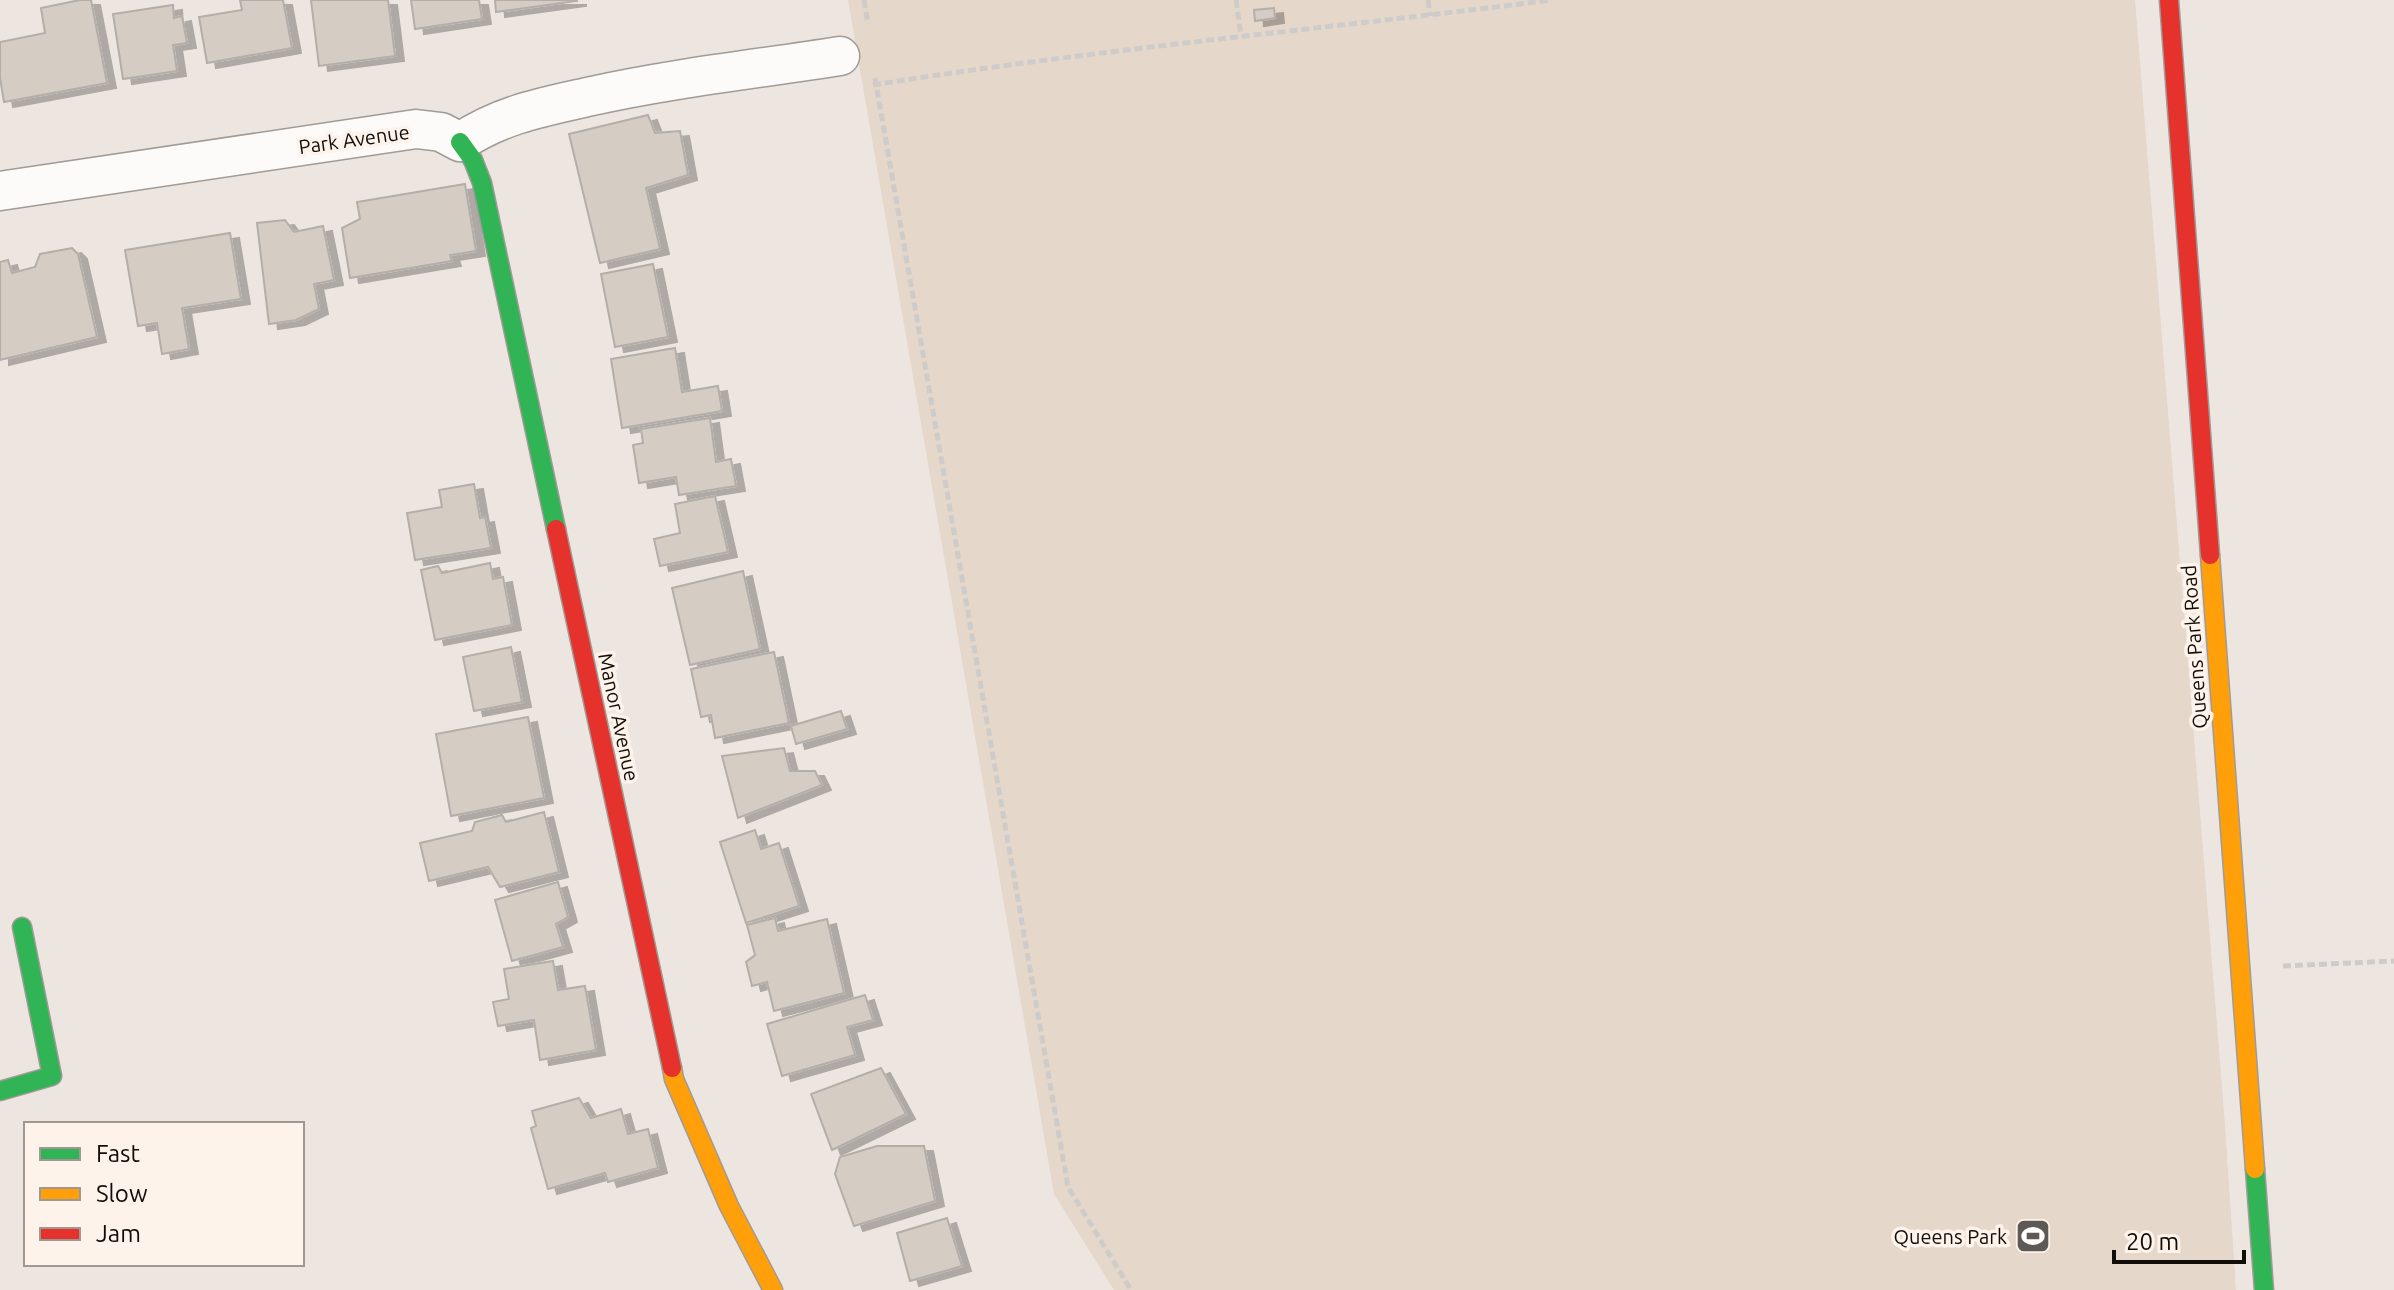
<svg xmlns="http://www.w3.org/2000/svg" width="2394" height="1290" font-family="Ubuntu,sans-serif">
  <defs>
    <filter id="shadow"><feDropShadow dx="9" dy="5" stdDeviation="0" flood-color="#0004"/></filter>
  </defs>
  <rect width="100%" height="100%" fill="#ede6e0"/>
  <path fill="#e5d7ca" d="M848 0H2135L2225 1125 2236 1290H1114L1054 1194Z"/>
  <path fill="#d5ccc4" stroke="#b4aeaa" stroke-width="2" filter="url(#shadow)" d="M80 0H91L107 83 4 102 0 78V42L45 33 41 8Z
    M240 0H283L292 48 207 63 199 17 242 10Z
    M311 0H388L395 56 319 66Z
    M411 0H479L482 19 415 29Z
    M495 0H577V1L496 12Z
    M173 5 174 18 182 16 187 43 173 45 177 71 123 79 113 14Z
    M1274 8 1275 18 1255 21 1254 10Z
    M648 115 655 133 680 131 688 175 646 188 660 249 600 263 569 134Z
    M465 184 476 251 450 255 452 261 350 278 342 228 360 219 357 202Z
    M285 220 294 232 323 226 334 280 314 284 319 309 296 320 269 324 257 223Z
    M230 233 241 299 182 308 189 349 162 354 157 323 138 326 125 250Z
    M72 248 78 254 97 337 0 360V262L8 260 12 273 35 267 40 254Z
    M653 264 668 337 615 347 601 274Z
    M675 348 682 392 718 386 722 411 622 428 611 359Z
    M710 418 716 462 731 459 736 486 679 495 676 477 639 483 633 445 643 443 641 429Z
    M474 484 480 518 485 517 491 548 415 560 407 513 442 507 439 490Z
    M715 496 728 552 660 566 654 539 680 533 675 504Z
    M490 563 493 579 503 577 512 625 435 640 421 570 438 566 442 573Z
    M743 571 760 649 690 665 672 588Z
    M511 647 522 702 474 711 463 657Z
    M774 652 789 723 715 738 711 715 701 717 691 669Z
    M841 711 847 729 796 744 791 726Z
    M528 717 544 798 451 816 436 734Z
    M784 748 790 771H815L822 785 738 818 722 756Z
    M544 812 559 872 500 887 488 867 429 881 420 843 472 831 475 822 502 815 506 822Z
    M755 830 761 849 779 843 799 906 746 923 720 842Z
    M558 882 568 917 556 924 563 947 512 961 495 900Z
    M775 918 778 931 827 919 844 993 774 1011 767 982 752 986 746 962 755 955 747 925Z
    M553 961 558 990 585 986 596 1050 540 1060 534 1020 498 1026 493 1002 509 999 504 969Z
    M865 995 873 1020 847 1027 855 1055 782 1076 767 1024Z
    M881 1068 906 1114 832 1150 811 1094Z
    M579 1098 591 1118 621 1109 628 1134 648 1129 658 1168 608 1182 605 1173 548 1189 531 1128 536 1126 532 1111Z
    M877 1146H924L935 1201 854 1226 835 1174 840 1157Z
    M947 1218 962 1266 910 1281 897 1233Z"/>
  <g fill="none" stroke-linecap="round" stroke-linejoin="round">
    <g stroke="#a19b97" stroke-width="41">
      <path id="street" d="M0 191 416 129 441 132 460 142C502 114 543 107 592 96 673 78 757 69 840 56"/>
    </g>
    <g stroke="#a19b97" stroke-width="21">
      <path id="fast" d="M460 142 473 160 482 183 556 529
        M0 1091 52 1076 22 927
        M2255 1169 2264 1290"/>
    </g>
    <g stroke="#a19b97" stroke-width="21">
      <path id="slow" d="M2210 555 2255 1169
        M672 1068 674 1079 729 1206 773 1290"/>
    </g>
    <g stroke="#a19b97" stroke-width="21">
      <path id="jam" d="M2169 0 2210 555
        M556 529 672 1068"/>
    </g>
    <path stroke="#ceccca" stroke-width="5" stroke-dasharray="8 4" stroke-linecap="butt" d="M864 0 868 24
      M1236 0 1241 36
      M1428 0 1430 16
      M875 78 1068 1187 1131 1290
      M873 85C1098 49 1325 29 1551 0
      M2283 966 2394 961"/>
    <use href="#street" stroke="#fcfbfa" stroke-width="38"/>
    <use href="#fast" stroke="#30b455" stroke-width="18"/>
    <use href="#slow" stroke="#ff9f0a" stroke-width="18"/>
    <use href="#jam" stroke="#e5322d" stroke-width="18"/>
  </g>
  <defs>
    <g id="stadium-square" transform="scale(1.8)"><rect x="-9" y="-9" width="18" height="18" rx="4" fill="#5e5954" stroke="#fef3eb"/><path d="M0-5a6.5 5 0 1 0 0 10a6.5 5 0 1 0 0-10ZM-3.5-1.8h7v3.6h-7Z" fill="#fff"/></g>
  </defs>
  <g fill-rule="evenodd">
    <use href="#stadium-square" x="2033" y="1236"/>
  </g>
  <g text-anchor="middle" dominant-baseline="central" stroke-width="7" stroke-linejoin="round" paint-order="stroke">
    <g font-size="20" fill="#110d09" stroke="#fef3eb">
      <text transform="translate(354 139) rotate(-8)">Park Avenue</text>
      <text transform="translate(2194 647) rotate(-94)">Queens Park Road</text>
      <text transform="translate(619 717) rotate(78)">Manor Avenue</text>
    </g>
    <g font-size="20" fill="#110d09" stroke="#fef3eb" text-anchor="end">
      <text x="2007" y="1236">Queens Park</text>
    </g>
  </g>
  <rect x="24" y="1122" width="280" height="144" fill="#fef3eb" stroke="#9f9791" stroke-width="2"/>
  <rect x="40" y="1148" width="40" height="12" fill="#30b455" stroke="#9f9791" stroke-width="2"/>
  <text x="96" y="1162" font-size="24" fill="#110d09">Fast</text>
  <rect x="40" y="1188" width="40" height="12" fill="#ff9f0a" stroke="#9f9791" stroke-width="2"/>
  <text x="96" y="1202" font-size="24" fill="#110d09">Slow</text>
  <rect x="40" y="1228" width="40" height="12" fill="#e5322d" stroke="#9f9791" stroke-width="2"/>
  <text x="96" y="1242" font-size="24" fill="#110d09">Jam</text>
  <path d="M2114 1250v12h130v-12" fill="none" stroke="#110d09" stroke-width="4"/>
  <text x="2126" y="1250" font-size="24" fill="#110d09" stroke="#fef3eb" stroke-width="6" paint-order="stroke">20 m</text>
</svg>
